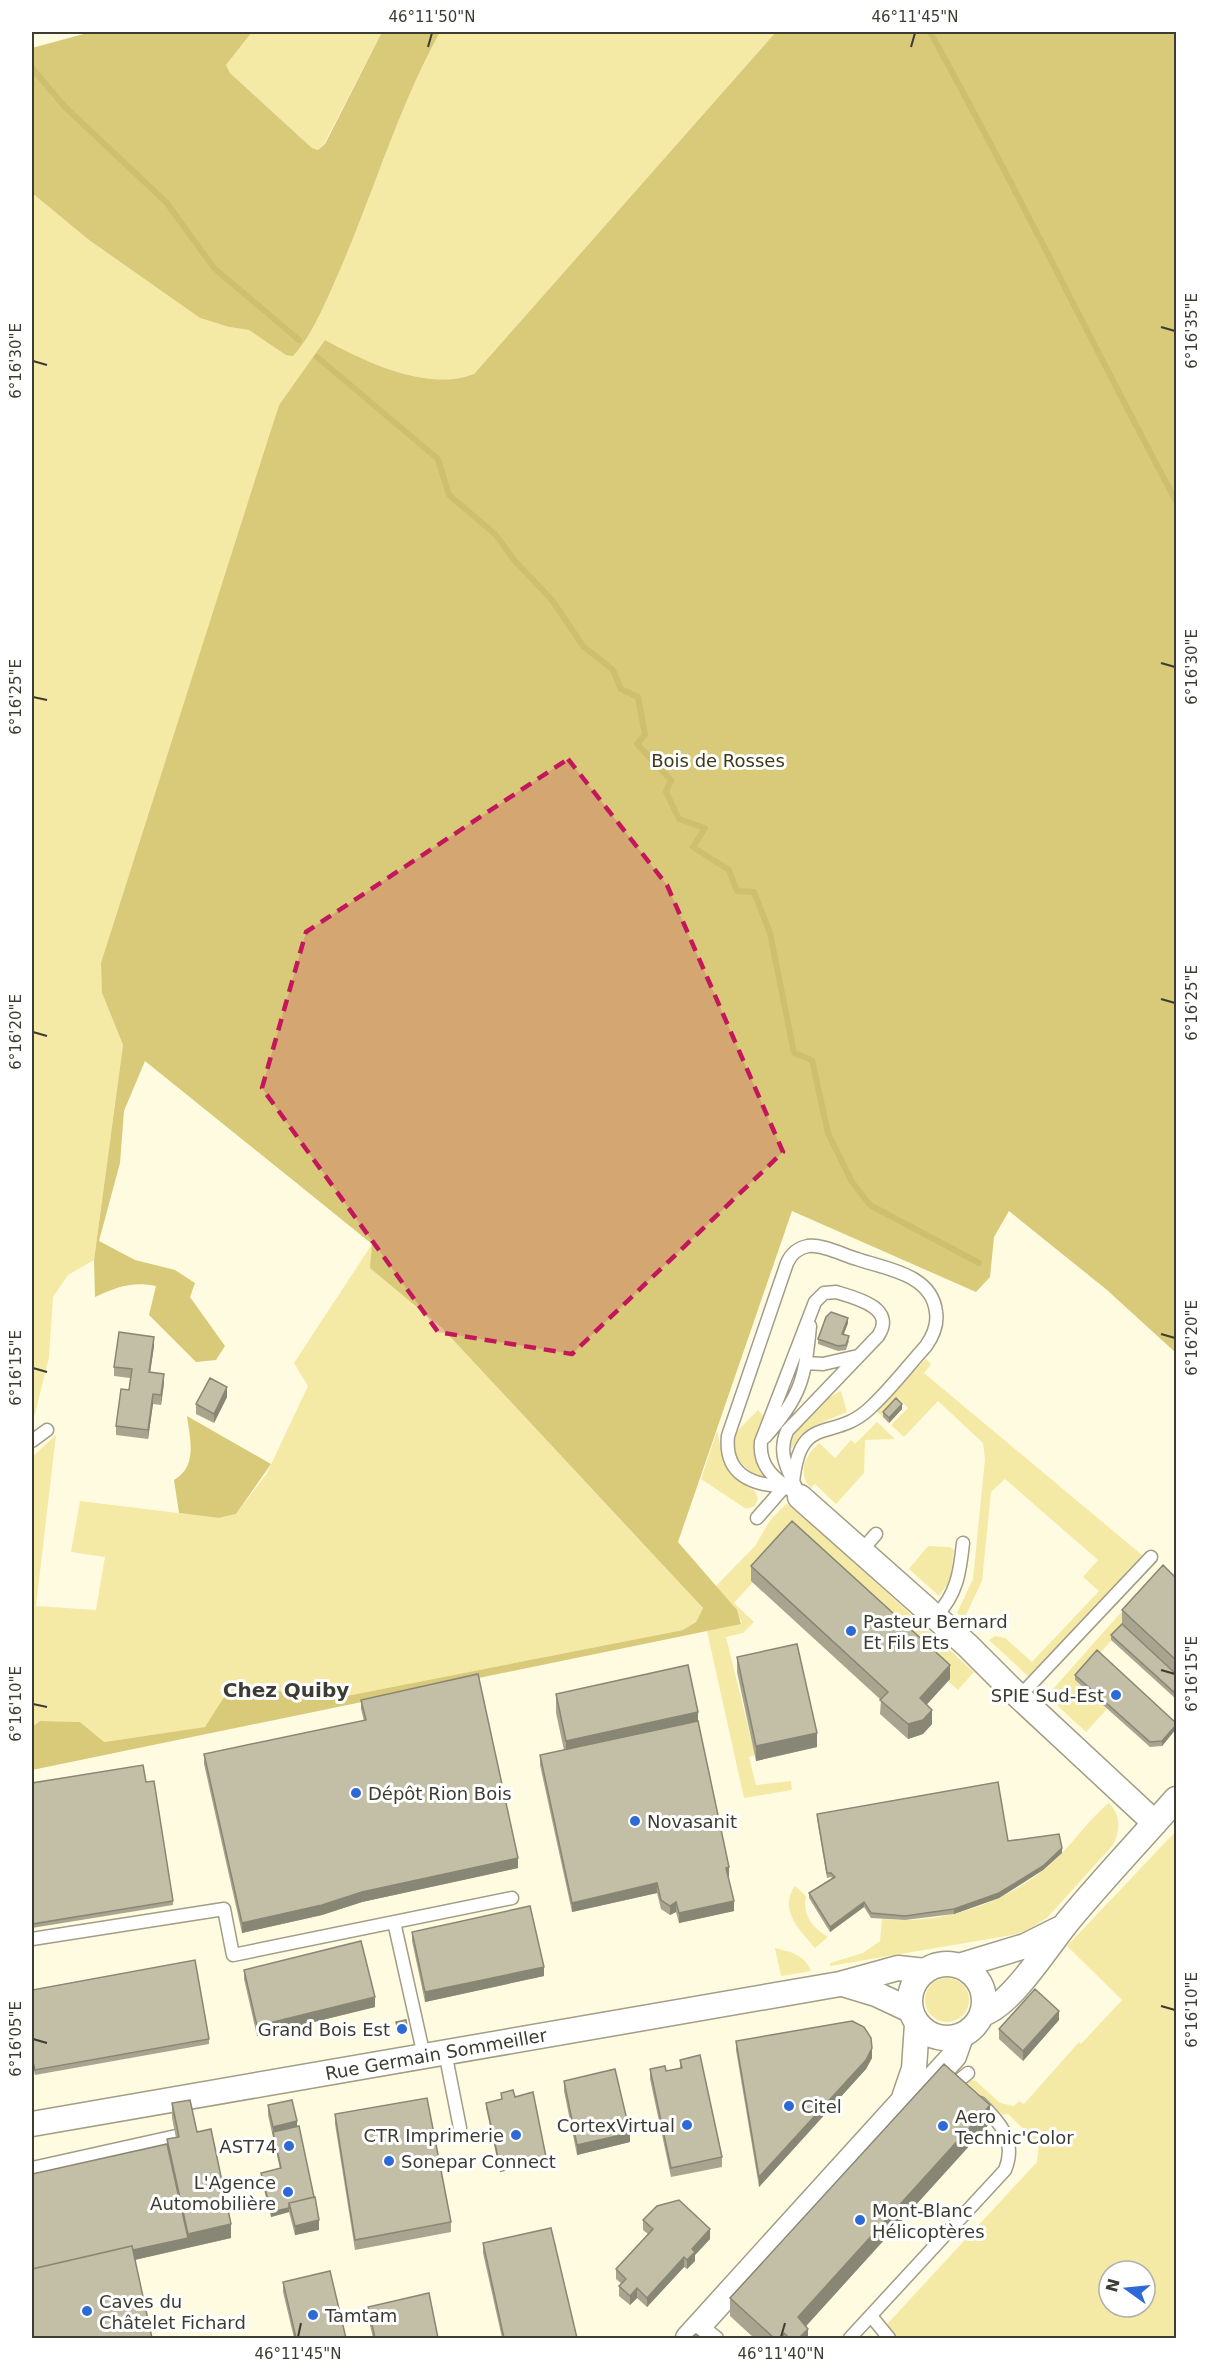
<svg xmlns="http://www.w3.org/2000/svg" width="1208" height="2370" font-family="'DejaVu Sans',sans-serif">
  <rect width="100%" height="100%" fill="#fffbe1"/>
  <path fill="#f5e9a6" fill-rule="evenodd" d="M252 32H382L324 144 318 150 312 148 230 73 226 65Z
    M440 32H776L474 374C427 392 366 362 325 340L279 405 102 993 123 1045 94 1260 68 1275 53 1297 49 1357 35 1414 32 1418V193L89 240 200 318 229 327 249 330 293 356C312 338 328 297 339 272 374 192 398 108 440 32Z
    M372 1244 371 1268 442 1328 703 1608 696 1622 683 1630 326 1700 267 1689 226 1694 206 1727 103 1742 80 1722 40 1721 32 1727V1457L56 1435 36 1606 96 1610 105 1557 71 1552 80 1501 219 1518 236 1514 267 1473 308 1386 294 1363Z
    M926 1359 931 1364 924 1373 1142 1555 1029 1677 989 1640 995 1636 1005 1638 1032 1662 1099 1591 1083 1577 1098 1560 1005 1479 991 1492 982 1581 964 1619 957 1613 973 1579 985 1459 983 1443 938 1401 904 1437 891 1425 908 1408 899 1399 883 1417 875 1410Z
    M841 1391 847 1412 816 1425 801 1435 791 1449C790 1423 820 1401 841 1391Z
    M758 1410 763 1416 754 1455 765 1479C749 1474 726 1454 736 1434 741 1425 751 1418 758 1410Z
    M877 1422 895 1439 865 1440 864 1473 836 1504 815 1484 811 1488C796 1473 806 1455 819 1443L835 1458 851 1440 855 1444Z
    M717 1431C724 1461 725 1476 755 1491L758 1499 755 1506 746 1509 701 1479Z
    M786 1504 793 1507 974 1672 958 1690 948 1681 753 1582 734 1603 754 1622 743 1633 726 1637 755 1755 749 1757 756 1785 791 1781 792 1790 744 1798 707 1631 742 1623 736 1610 716 1586 755 1546 771 1519Z
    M928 1546 950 1547 954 1550 950 1581 939 1596 909 1569Z
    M1154 1575 1163 1584 1075 1680 1107 1709 1086 1732 1047 1696Z
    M1109 1803C1121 1815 1121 1831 1112 1846L1047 1918 1025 1931 1012 1935 830 1966V1963L863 1953 880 1941 882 1919C946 1926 1017 1900 1062 1853 1078 1837 1090 1818 1109 1803Z
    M1176 1831V2338H880L877 2335 1037 2162 1039 2144 1008 2114 1003 2115 966 2082 970 2079 977 2082 1000 2103 1014 2106 1019 2101 1024 2104 1079 2042 1081 2044 1122 2000 1067 1946ZM1109 2271H1145V2307H1109Z
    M795 1886 806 1896C802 1915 812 1928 828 1937L815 1948C800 1930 778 1910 795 1886Z
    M775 1948C791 1952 804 1954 811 1971L781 1976Z
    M925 2000a22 22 0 1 1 44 0a22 22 0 1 1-44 0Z"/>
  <path fill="#d8ca79" d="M91 32H252L226 65 230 73 312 148 318 150 325 144 382 32H440C398 108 374 192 339 272 328 297 312 337 293 356L286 355 249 330 229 327 200 318 89 240 32 193V48Z
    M776 32H1176V1353L1107 1290 1009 1211 994 1237 990 1277 976 1292 792 1211 678 1542 737 1610 741 1624 32 1770V1727L40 1721 80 1722 104 1742 205 1727 226 1694 267 1689 326 1700 683 1630 696 1622 703 1608 442 1328 370 1268 372 1244 145 1061 124 1111 120 1163 99 1241 135 1260 175 1270 195 1283 190 1297 225 1346 216 1360 196 1362 149 1315 156 1286C132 1281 117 1287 95 1297L94 1260 123 1045 102 993 101 963 279 405 325 340C366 362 427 392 474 374Z
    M187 1416 271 1464 236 1514 219 1518 179 1513 174 1480C198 1466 190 1439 187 1416Z"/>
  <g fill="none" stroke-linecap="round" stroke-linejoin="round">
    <path stroke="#cdbf6f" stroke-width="6" d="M930 32C1016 186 1093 346 1176 501
      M32 68 65 107 166 202 214 268 299 340
      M317 357 438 459 449 495 496 535 514 560 552 600 583 646 613 670 621 689 638 697 645 735 637 744 671 780 666 792 679 819 705 828 693 847 729 870 737 891 754 892 770 933 794 1053 812 1060 828 1133 852 1182 870 1205 979 1263"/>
    <g stroke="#a19d86" stroke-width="15">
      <path id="lane" d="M836 1292C856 1298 897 1308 878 1336L787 1431C776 1456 791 1474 800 1497 780 1482 758 1470 761 1442L815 1302 824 1293Z
        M806 1363 823 1364 858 1356
        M765 1437C801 1397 805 1378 810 1326
        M32 1441 47 1430
        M785 1486C752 1486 724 1474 728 1436L787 1263C791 1254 798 1248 808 1246 822 1244 843 1255 857 1259 886 1269 932 1274 936 1312 938 1324 933 1336 926 1346 907 1367 890 1390 869 1409 832 1443 800 1411 793 1483
        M757 1518 785 1486
        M862 1550 876 1534
        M936 1616C957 1594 960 1572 963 1543
        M1019 1697 1151 1557
        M394 1922 424 2056
        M32 1939 224 1909 233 1955 512 1898
        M445 2052 460 2128
        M957 2082 968 2073
        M32 2168 176 2136
        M871 2316 889 2338
        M701 2325 717 2338
        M850 2338 1005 2170C1017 2141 1000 2122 980 2103"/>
    </g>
    <g stroke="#a19d86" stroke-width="27">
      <path id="street" d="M800 1497 967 1645 1012 1690 1155 1823
        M910 2001a37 37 0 1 1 74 0a37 37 0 1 1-74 0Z
        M959 1966 1025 1946 1059 1929
        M843 1984 876 1994 910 2010
        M982 2014C1011 2006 1049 1944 1069 1920 1103 1879 1141 1839 1176 1799
        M923 2090 954 2056 961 2036
        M32 2124 840 1984 898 1968 925 1971
        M688 2338 903 2101 914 2069 917 2024"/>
    </g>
    <use href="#lane" stroke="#fff" stroke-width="12"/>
    <use href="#street" stroke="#fff" stroke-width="24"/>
  </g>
  <path fill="#a8a48f" d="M848 1323 844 1334 849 1341 846 1350 838 1351 818 1344V1339Z
    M154 1346 150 1372 164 1383 161 1405 153 1404 148 1439 116 1435V1426L129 1390 130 1378 114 1376V1367Z
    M227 1397 214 1423 196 1414V1404Z
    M902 1409 889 1423 883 1417V1412Z
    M751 1566 950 1679 927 1704 932 1724 923 1734 908 1739 880 1714 881 1700 751 1581Z
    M1176 1578V1699L1111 1640V1635L1122 1624V1610Z
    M737 1657 817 1747 756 1761 737 1672Z
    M1075 1675 1176 1723V1729L1162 1746 1150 1747 1075 1680Z
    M556 1694 698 1721 729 1876 728 1877 734 1911 679 1923 676 1912 670 1915 661 1909 657 1893 572 1912 540 1765V1755L564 1750 556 1713Z
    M361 1700 518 1868 362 1902 322 1915 242 1933 204 1764V1754L364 1721 361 1709Z
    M146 1782 173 1901V1905L32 1928V1783Z
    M817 1814 1008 1841 1062 1853 1043 1870 999 1898 954 1914 905 1920 871 1918 864 1907 830 1932 809 1898V1893L832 1878 831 1877 827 1878 817 1819Z
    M412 1932 544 1976 425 2002 412 1941Z
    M244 1970 375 2007 257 2036 244 1979Z
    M32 1990 209 2039V2044L35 2075 33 2067H32Z
    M1059 2020 1023 2061 999 2039V2029Z
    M396 2022 407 2027V2032L398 2033Z
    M736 2041 872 2058 866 2069 759 2187 736 2050Z
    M680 2060 722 2157V2167L671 2177 650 2079V2069L666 2071 680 2068Z
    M564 2081 630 2142 577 2155 564 2091Z
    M501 2093 515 2097 546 2162 500 2172 486 2108V2103L501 2099Z
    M172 2103 197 2132 231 2238 135 2260 32 2338 167 2144V2139L176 2138 172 2118Z
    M268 2105 297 2126 319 2230 295 2235 289 2212 271 2217 261 2178V2173L280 2169 268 2115Z
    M335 2114 451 2222V2232L355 2250 335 2124Z
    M990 2123 806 2326 808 2338H754L730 2316V2298Z
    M643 2220 710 2239 695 2255V2261L687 2269 684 2267 647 2307 637 2298 630 2305 619 2296V2286L622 2284 616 2279V2269L648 2234 643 2230Z
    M483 2243 577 2338H502L483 2253Z
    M283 2282 346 2338H294L283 2292Z
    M368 2307 438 2338H373L368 2317Z"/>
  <path fill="#888674" d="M848 1318V1323L842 1338V1334Z
    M154 1337V1346L149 1381V1372Z
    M164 1374V1383L161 1405V1395Z
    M227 1387V1397L214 1423V1414Z
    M153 1394V1404L148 1439V1430Z
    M902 1404V1409L889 1423V1418Z
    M950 1665V1679L920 1712V1698Z
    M932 1710V1724L923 1734 908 1739V1724Z
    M698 1712V1731L566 1759V1741Z
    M1176 1725V1729L1162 1746V1741Z
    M817 1733V1747L756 1761V1746Z
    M1062 1848V1853L1043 1870 999 1898 954 1914V1909Z
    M518 1858V1868L362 1902 322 1915 242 1933V1923L362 1892Z
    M729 1867V1876L726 1877V1868Z
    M657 1883V1893L572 1912V1903Z
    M734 1901V1911L679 1923V1913Z
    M676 1902V1912L670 1915V1906Z
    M864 1902V1907L830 1932V1927Z
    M544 1967V1976L425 2002V1992Z
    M375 1997V2007L257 2036V2026Z
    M1059 2011V2020L1023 2061V2051Z
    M872 2048V2058L866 2069 759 2187V2177Z
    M990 2105V2123L798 2335V2317Z
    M297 2121V2131L273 2132V2127Z
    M630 2133V2142L577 2155V2145Z
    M546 2157V2162L500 2172V2167Z
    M289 2208V2212L271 2217V2212Z
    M319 2220V2230L295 2235V2226Z
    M231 2224V2238L32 2283V2273L188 2238V2234Z
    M710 2229V2239L695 2255V2261L687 2269V2260L692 2249Z
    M684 2257V2267L647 2307V2298Z
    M637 2288V2298L630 2305V2296Z
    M808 2329V2338H799Z
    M784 2333V2338H779Z"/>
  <path fill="#c3bfa6" stroke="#888674" stroke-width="1.5" d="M831 1312 848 1318 842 1334 849 1336 846 1345 838 1346 818 1339 826 1317Z
    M119 1332 154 1337 149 1372 164 1374 161 1395 153 1394 148 1430 116 1426 121 1389 129 1390 132 1369 114 1367Z
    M210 1378 227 1387 214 1414 196 1404Z
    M896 1398 902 1404 889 1418 883 1412Z
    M792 1521 950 1665 920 1698 932 1710 923 1720 908 1724 880 1700 888 1692 751 1566Z
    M1163 1565 1176 1578V1660L1122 1610Z
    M1122 1624 1176 1674V1694L1111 1635Z
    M797 1644 817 1733 756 1746 737 1657Z
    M1097 1650 1176 1723V1725L1162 1741 1150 1742 1075 1675Z
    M688 1665 698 1712 566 1741 556 1694Z
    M478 1674 518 1858 362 1892 322 1905 242 1923 204 1754 366 1720 361 1700Z
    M698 1721 729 1867 726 1868 734 1901 679 1913 676 1902 670 1906 661 1900 657 1883 572 1903 540 1755Z
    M143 1765 146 1782 154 1781 173 1901 32 1924V1783Z
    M998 1782 1008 1841 1059 1834 1062 1848 1043 1866 999 1893 954 1909 905 1916 871 1913 864 1902 830 1927 809 1893 835 1877 831 1873H827L817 1814Z
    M530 1906 544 1967 425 1992 412 1932Z
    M361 1941 375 1997 257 2026 244 1970Z
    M195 1960 209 2039 35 2070 33 2062 32 2063V1990Z
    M1035 1989 1059 2011 1023 2051 999 2029Z
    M406 2020 407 2027 398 2029 396 2022Z
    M852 2021 864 2027 871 2038 872 2048 866 2060 759 2177 736 2041Z
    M700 2055 722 2157 671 2168 650 2069 665 2066 666 2071 682 2068 680 2060Z
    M944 2064 990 2105 798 2317 808 2329 799 2338H789L784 2333 779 2338H774L730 2298Z
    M615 2069 630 2133 577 2145 564 2081Z
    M513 2090 515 2097 533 2092 546 2157 500 2167 486 2103 502 2099 501 2093Z
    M427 2098 451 2222 355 2240 335 2114Z
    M190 2100 197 2132 211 2129 231 2224 188 2234 167 2139 179 2137 172 2103Z
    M292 2100 297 2121 273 2127 268 2105Z
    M299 2126 314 2197 289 2203V2208L271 2212 261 2173 281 2168 273 2132Z
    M167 2144 188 2238 133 2250 132 2246 32 2269V2174Z
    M315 2197 319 2220 295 2226 289 2203Z
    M679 2200 710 2229 692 2249 695 2252 687 2260 684 2257 647 2298 637 2288 630 2296 619 2286 626 2279 616 2269 653 2229 643 2220 657 2206Z
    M551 2228 577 2338H504L483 2243Z
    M132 2246 152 2338H32V2269Z
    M330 2271 346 2338H296L283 2282Z
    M429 2293 438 2338H375L368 2307Z
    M696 2334 701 2338H691Z"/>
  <path fill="#c2185b" fill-opacity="0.2" stroke="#c2185b" stroke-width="4.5" stroke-dasharray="12 8" stroke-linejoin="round" d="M568 759 667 885 783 1152 572 1354 438 1332 262 1088 306 932Z"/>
  <path fill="none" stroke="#3d3c32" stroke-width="2" d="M428 47 432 33M911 47 915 33M1161 327 1175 331M33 361 47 365M1161 663 1175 667M33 697 47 700M1161 999 1175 1003M33 1032 47 1036M1161 1334 1175 1338M33 1368 47 1372M1161 1670 1175 1674M33 1704 47 1707M1161 2006 1175 2010M33 2039 47 2043M298 2337 301 2323M781 2337 785 2323"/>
  <g fill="#2d6ad7" stroke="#fff" stroke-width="2">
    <circle cx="851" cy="1631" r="6"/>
    <circle cx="1116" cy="1695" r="6"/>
    <circle cx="356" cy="1793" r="6"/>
    <circle cx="635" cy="1821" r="6"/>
    <circle cx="402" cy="2029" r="6"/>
    <circle cx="789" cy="2106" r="6"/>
    <circle cx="687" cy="2125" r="6"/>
    <circle cx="943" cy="2126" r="6"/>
    <circle cx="516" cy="2135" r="6"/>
    <circle cx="289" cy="2146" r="6"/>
    <circle cx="389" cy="2161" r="6"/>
    <circle cx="288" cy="2192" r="6"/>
    <circle cx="860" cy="2220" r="6"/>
    <circle cx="87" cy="2311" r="6"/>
    <circle cx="313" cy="2315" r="6"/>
  </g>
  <g text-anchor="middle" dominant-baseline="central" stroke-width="6" stroke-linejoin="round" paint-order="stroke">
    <g font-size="18" fill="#3f3916" stroke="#fff">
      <text x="718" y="760">Bois de Rosses</text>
    </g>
    <g font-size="18" fill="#3d3c32" stroke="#fff" text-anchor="start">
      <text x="863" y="1621">Pasteur Bernard<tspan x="863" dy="21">Et Fils Ets</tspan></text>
      <text x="1104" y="1695" text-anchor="end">SPIE Sud-Est</text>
      <text x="368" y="1793">Dépôt Rion Bois</text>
      <text x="647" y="1821">Novasanit</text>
      <text x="390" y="2029" text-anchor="end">Grand Bois Est</text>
      <text x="801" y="2106">Citel</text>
      <text x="955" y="2116">Aero<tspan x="955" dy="21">Technic'Color</tspan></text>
      <text x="675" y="2125" text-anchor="end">CortexVirtual</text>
      <text x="504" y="2135" text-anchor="end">CTR Imprimerie</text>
      <text x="277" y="2146" text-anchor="end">AST74</text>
      <text x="401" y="2161">Sonepar Connect</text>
      <text x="276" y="2182" text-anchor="end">L'Agence<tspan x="276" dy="21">Automobilière</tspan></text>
      <text x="872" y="2210">Mont-Blanc<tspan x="872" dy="21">Hélicoptères</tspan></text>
      <text x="99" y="2301">Caves du<tspan x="99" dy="21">Châtelet Fichard</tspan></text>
      <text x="325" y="2315">Tamtam</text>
    </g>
    <g font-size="18" fill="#3d3c32" stroke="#fff">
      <text transform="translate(436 2054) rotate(-10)">Rue Germain Sommeiller</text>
    </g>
    <g font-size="20" font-weight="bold" fill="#3d3c32" stroke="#fff">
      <text x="286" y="1690">Chez Quiby</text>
    </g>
  </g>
  <rect width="1208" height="2370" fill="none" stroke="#ffffff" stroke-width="66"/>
  <g transform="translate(1127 2289) rotate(285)"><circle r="28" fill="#ffffff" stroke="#b1b1ad" stroke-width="1.5"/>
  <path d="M0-4.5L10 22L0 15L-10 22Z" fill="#2d6ad7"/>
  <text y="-9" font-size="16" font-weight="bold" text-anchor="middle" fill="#3d3c32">N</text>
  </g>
  <rect x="33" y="33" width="1142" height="2304" fill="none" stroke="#3d3c32" stroke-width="2"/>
  <g font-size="15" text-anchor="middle" fill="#3d3c32">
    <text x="432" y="22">46°11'50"N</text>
    <text x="915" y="22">46°11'45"N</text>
    <text transform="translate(1192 331) rotate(-90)" y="5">6°16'35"E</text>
    <text transform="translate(16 361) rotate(-90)" y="5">6°16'30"E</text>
    <text transform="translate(1192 667) rotate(-90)" y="5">6°16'30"E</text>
    <text transform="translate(16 697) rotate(-90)" y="5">6°16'25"E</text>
    <text transform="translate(1192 1003) rotate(-90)" y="5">6°16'25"E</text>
    <text transform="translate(16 1032) rotate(-90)" y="5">6°16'20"E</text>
    <text transform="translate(1192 1338) rotate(-90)" y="5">6°16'20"E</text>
    <text transform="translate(16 1368) rotate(-90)" y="5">6°16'15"E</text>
    <text transform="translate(1192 1674) rotate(-90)" y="5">6°16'15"E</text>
    <text transform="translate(16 1704) rotate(-90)" y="5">6°16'10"E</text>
    <text transform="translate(1192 2010) rotate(-90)" y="5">6°16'10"E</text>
    <text transform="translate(16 2039) rotate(-90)" y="5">6°16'05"E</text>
    <text x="298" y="2359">46°11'45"N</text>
    <text x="781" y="2359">46°11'40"N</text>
  </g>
</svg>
